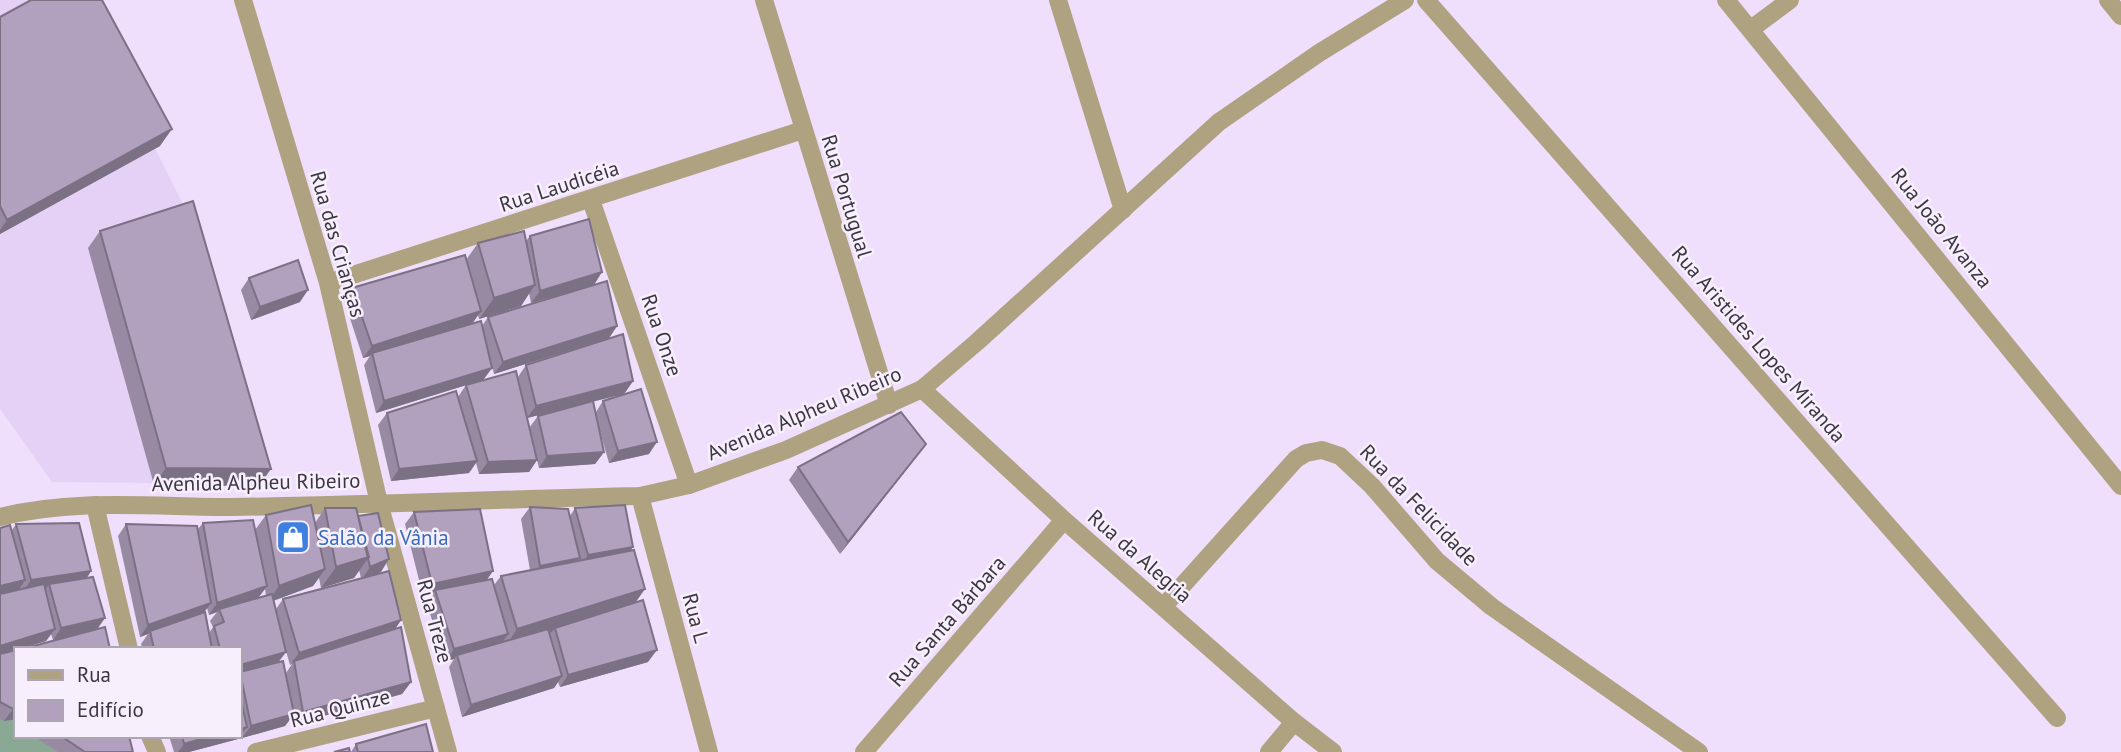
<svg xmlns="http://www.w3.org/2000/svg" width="2121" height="752" font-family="'PT Sans',sans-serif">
  <rect width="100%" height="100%" fill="#efdffc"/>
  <path fill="#e5d1f5" d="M0 0H81L183 204 257 484 52 482 0 409Z"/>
  <path fill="#89a994" d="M0 707 16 717V736H46L70 752H0Z"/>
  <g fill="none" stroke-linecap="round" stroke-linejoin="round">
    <path stroke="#afa281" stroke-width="18" d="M243 0 328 283 379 503 448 752
      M764 0 889 405
      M1058 0 1123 210
      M1426 0 2057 718
      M1726 0 2121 486
      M2108 0 2121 16
      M1751 29 1790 0
      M591 200 689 485
      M328 283 803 130
      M922 389 1064 520 1294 722 1333 752
      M640 496 709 752
      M95 505 129 649
      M1164 606 1296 459 1306 453 1322 450 1340 456 1372 486 1437 561 1492 607 1699 752
      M150 736 157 752
      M256 752 436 708
      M864 752 1064 520
      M1269 752 1294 722"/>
    <path stroke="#afa281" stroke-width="18" d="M0 517C75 498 155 507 232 507 368 505 504 499 640 496L689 485 786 450 922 389 977 342 1219 122 1319 53 1405 0"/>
  </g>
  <path fill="#988aa3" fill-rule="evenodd" d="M0 17 160 146 0 234Z
    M100 231 259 486 154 485 88 248Z
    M530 236 594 285 531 303 529 293 521 306 479 319 478 315 472 323 482 326 488 317 617 326 609 338 494 374 491 363 492 368 483 380 529 428 538 416 589 402 527 418 518 377 526 365 633 381 624 394 593 401 596 412 603 401 649 454 609 463 599 428 604 452 595 464 539 468 537 460 529 472 479 474 476 463 469 473 391 481 378 425 387 413 458 397 466 385 376 413 364 365 370 356 363 358 344 300 352 288 466 260 478 243 526 241Z
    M249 278 300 302 251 320 241 290Z
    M917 456 840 554 789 480 798 467Z
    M530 507 570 516 575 508 631 551 635 602 648 662 560 687 558 682 554 688 462 717 449 667 454 659 446 661 426 602 432 595 423 596 405 524 414 512 494 585 501 576 530 570 521 519Z
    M325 508 358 516 381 572 367 577 401 620 395 629 411 682 402 694 295 724 293 715 285 726 242 738 241 734 238 739 189 752H174L169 736H240V649H143L141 644 148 634 140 637 118 536 126 524 197 530 203 523 255 530 266 515 315 523ZM359 570 361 578 283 599 276 609 273 601 313 586 319 578 321 588 354 578ZM265 589 266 596 258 598ZM207 608 209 615 217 612 210 621 213 627 209 633 204 612ZM282 637 290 665 292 664 286 673 289 692 278 662 286 652Z
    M16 524 91 571 87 578 105 618 53 640 51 634 46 641 16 649V719L4 721 0 719V528L12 530Z
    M38 736H129L133 752H58L39 740Z
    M356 744 433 752H351Z"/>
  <path fill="#7c7085" d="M172 129 160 146 0 234V230L7 220Z
    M602 272 594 285 531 303 540 291Z
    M535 285 521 306 479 319 494 298Z
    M308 290 300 302 251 320 260 307Z
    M481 311 472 324 372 353 370 356 363 358 372 346Z
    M617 326 609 338 494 374 503 362Z
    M492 368 483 380 376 413 384 401Z
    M633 381 624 394 527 418 536 406Z
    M657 442 649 454 609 463 618 451Z
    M926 444 917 456 840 554 848 542Z
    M604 452 595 464 539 468 547 456Z
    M537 460 529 472 479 474 488 462Z
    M477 461 469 473 391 481 399 469Z
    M166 468 271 469 259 486 154 485Z
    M633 547 625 559 580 567 588 555Z
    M369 557 354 578 321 588 336 567Z
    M580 558 571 570 531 578 540 566Z
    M389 559 381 572 362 579 370 567Z
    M325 569 313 586 267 603 279 586Z
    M91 571 83 583 49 584 46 589 22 593 31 580Z
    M493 571 484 584 435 590 432 595 423 596 432 584Z
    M25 580 17 593 0 596V586Z
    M267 586 258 598 219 609 217 612 209 615 217 603Z
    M645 589 633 606 555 628 552 632 505 647 517 629Z
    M211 603 202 615 150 631 148 634 140 637 148 625Z
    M105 618 96 631 53 640 61 628Z
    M401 620 393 632 294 661 290 665 299 653Z
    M55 629 46 641 21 649H16V650L0 655V646Z
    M508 634 500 646 457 655 454 659 446 661 454 649Z
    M657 650 648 662 560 687 568 675Z
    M286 652 277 664 240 675V665Z
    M562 676 554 688 462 717 471 705Z
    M411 682 402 694 295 724 303 712Z
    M16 708V719L4 721 13 709Z
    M294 714 285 726 242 738 251 726Z
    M247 727 238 739 189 752H178L184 744 211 736H240V729Z"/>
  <path fill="#b1a0be" stroke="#7c7085" stroke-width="2" d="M31 0H102L172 129 7 220 0 206V17Z
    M193 201 271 469 166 468 100 231Z
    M589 219 602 272 540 291 530 236Z
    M524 231 535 285 494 298 478 243Z
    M465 255 481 311 372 346 352 288Z
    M298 260 308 290 260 307 249 278Z
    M607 281 617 326 503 362 488 317Z
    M481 321 492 368 384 401 372 353Z
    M623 334 633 381 536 406 526 365Z
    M516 371 537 460 488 462 466 385Z
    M641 389 657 442 618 451 603 401Z
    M456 391 477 461 399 469 387 413Z
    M593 401 604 452 547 456 538 416Z
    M901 412 926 444 848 542 798 467Z
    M311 505 325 569 279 586 266 515Z
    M625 505 633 547 588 555 575 508Z
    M530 507 568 509 580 558 540 566Z
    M325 508H356L369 557 336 567Z
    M480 509 493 571 432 584 414 512Z
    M378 513 389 559 370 567 358 516Z
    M253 520 267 586 217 603 203 523Z
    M79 523 91 571 31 580 16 524Z
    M126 524 197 526 211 603 148 625Z
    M10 525 25 580 0 586V528Z
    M634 550 645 589 517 629 501 576Z
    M389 571 401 620 299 653 283 599Z
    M93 577 105 618 61 628 49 584Z
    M492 579 508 634 454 649 435 590Z
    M44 584 55 629 0 646V594Z
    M272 594 286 652 240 665V649H220L214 626 224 622 219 609Z
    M643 600 657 650 568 675 555 628Z
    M205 612 212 649H154L150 631Z
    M105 627 110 649H22Z
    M401 627 411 682 303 712 294 661Z
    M548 629 562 676 471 705 457 655Z
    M16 650V708L13 709 0 702V654Z
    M283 661 294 714 251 726 240 672Z
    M240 696 247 727 240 729Z
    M426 724 433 752H358L356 744Z
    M61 736H129L133 752H85Z
    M182 736H211L184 744Z
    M349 748 350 752H334Z"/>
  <defs>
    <g id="shop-square" transform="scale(1.75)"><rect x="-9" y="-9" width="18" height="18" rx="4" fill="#3f7fe0" stroke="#f7f0fc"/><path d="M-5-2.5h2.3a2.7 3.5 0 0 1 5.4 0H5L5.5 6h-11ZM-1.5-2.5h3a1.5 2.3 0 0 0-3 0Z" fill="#fff"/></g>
  </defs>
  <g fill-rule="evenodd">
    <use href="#shop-square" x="293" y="537"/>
  </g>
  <g text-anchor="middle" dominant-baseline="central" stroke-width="5" stroke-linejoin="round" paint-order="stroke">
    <g font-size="21" fill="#3d3642" stroke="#f7f0fc">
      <text transform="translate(559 186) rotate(-18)">Rua Laudicéia</text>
      <text transform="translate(847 196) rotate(73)">Rua Portugual</text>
      <text transform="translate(1942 228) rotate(51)">Rua João Avanza</text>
      <text transform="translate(338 244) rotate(74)">Rua das Crianças</text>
      <text transform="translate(662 335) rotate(71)">Rua Onze</text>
      <text transform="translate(1759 344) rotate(49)">Rua Aristides Lopes Miranda</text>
      <text transform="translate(804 413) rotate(-23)">Avenida Alpheu Ribeiro</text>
      <text transform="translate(256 482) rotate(-1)">Avenida Alpheu Ribeiro</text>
      <text transform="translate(1419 505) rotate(46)">Rua da Felicidade</text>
      <text transform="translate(1140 556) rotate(41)">Rua da Alegria</text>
      <text transform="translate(696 618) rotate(75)">Rua L</text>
      <text transform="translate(435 621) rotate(75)">Rua Treze</text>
      <text transform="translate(947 621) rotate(-49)">Rua Santa Bárbara</text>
      <text transform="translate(340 708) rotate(-14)">Rua Quinze</text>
    </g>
    <g font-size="21" fill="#366cbe" stroke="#f7f0fc" text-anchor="start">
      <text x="318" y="537">Salão da Vânia</text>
    </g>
  </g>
  <rect x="14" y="647" width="228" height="91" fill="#f7f0fc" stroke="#ada6b2" stroke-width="2"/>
  <rect x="28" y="670" width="35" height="10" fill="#afa281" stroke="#ada6b2" stroke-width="2"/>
  <text x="77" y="682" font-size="21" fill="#3d3642">Rua</text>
  <rect x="28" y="700" width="35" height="21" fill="#b1a0be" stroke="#ada6b2" stroke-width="2"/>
  <text x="77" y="717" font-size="21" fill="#3d3642">Edifício</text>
</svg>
